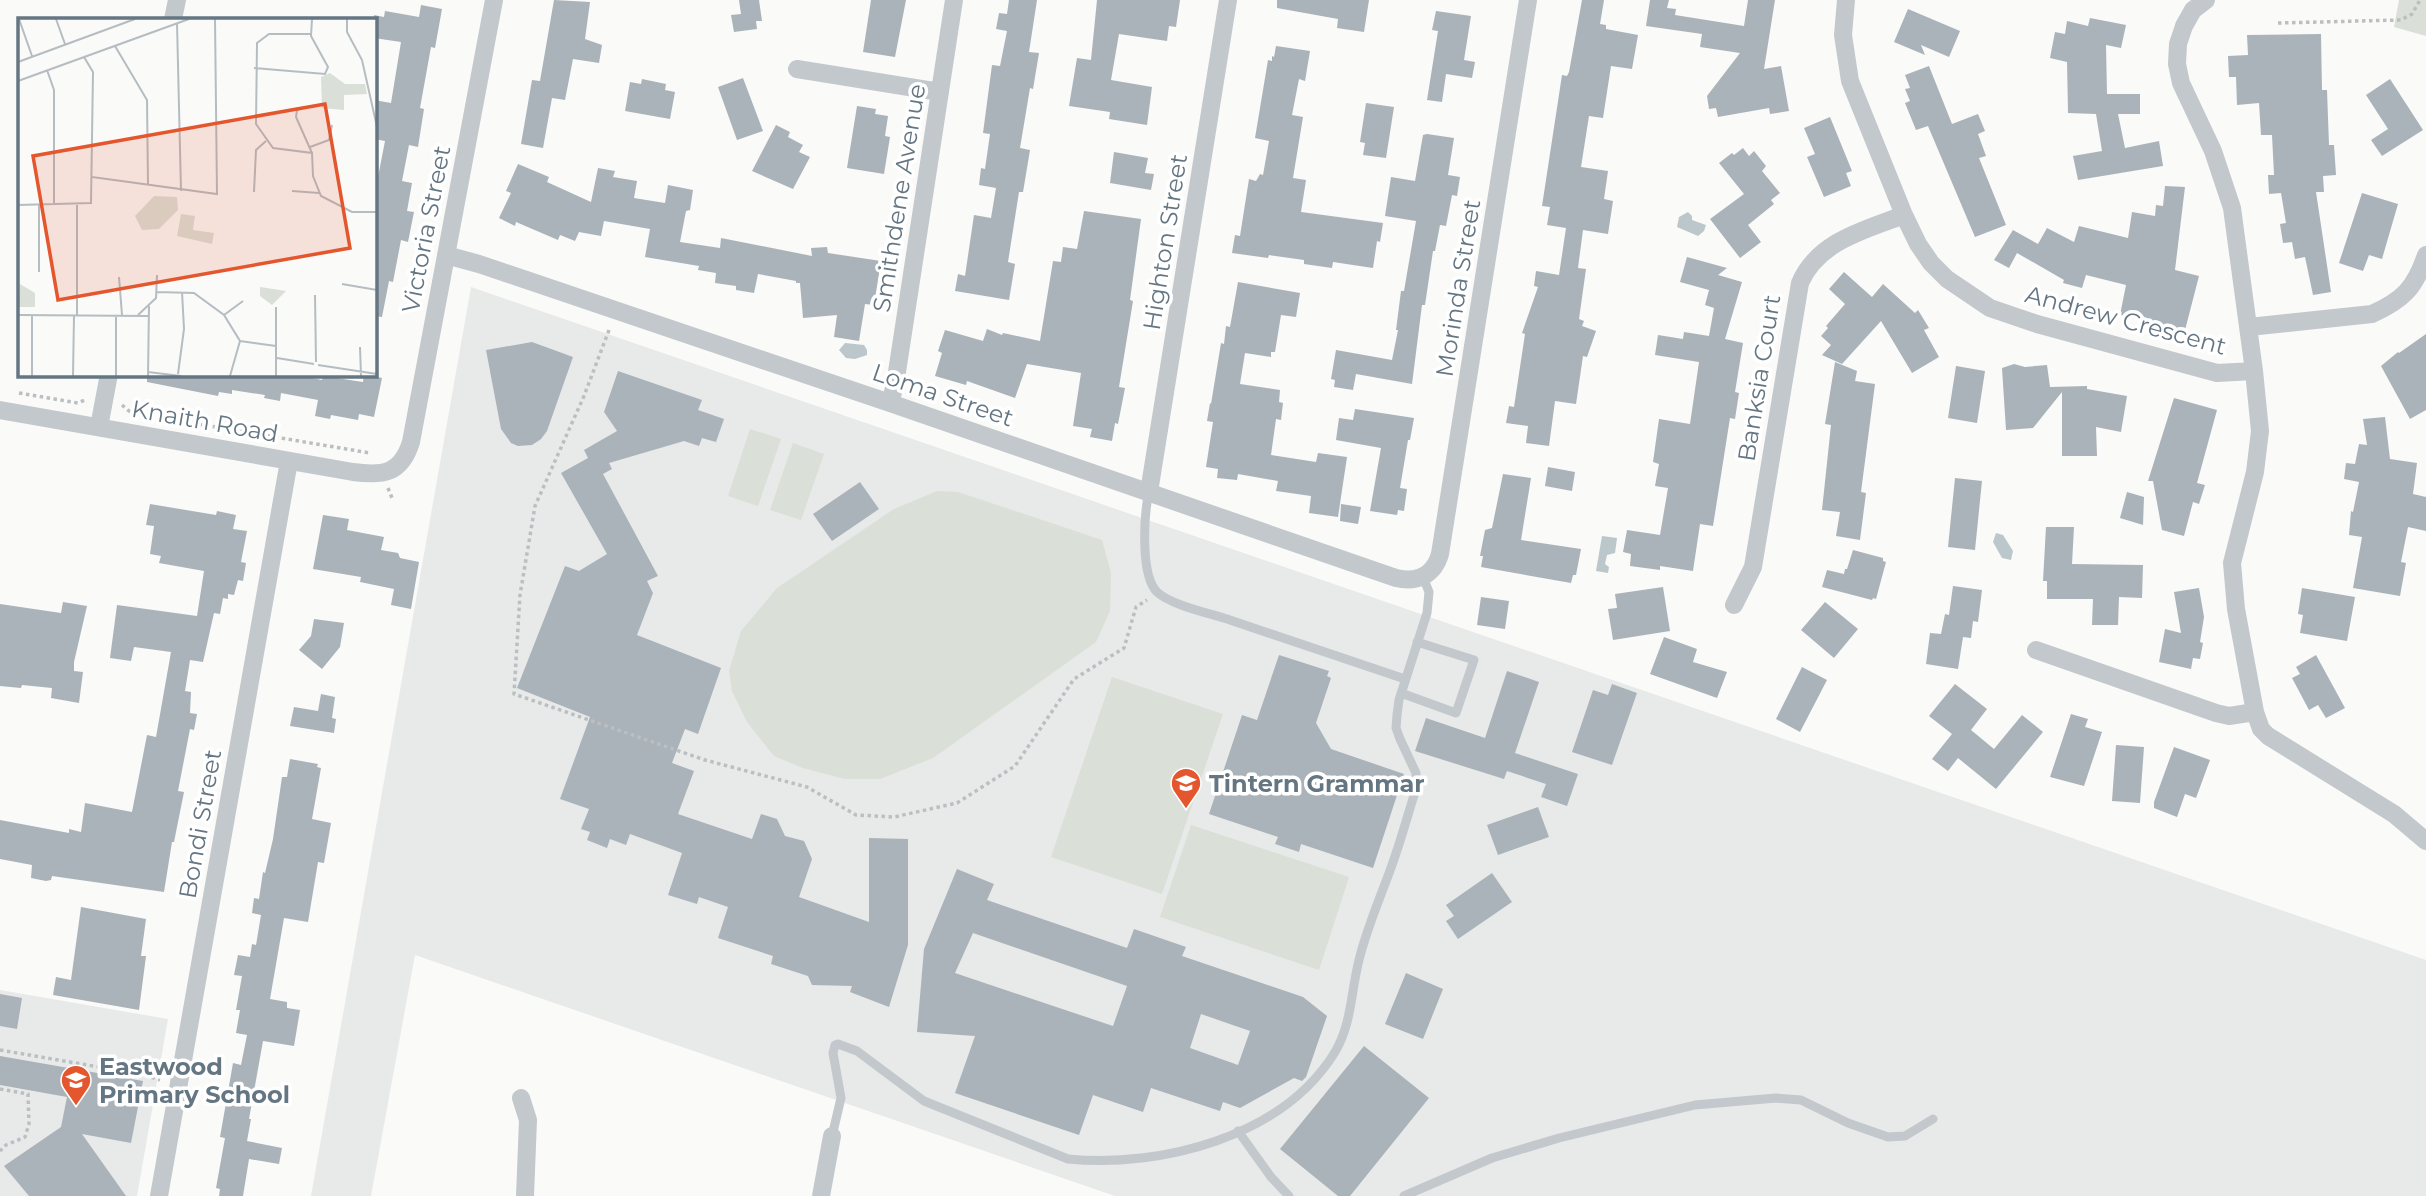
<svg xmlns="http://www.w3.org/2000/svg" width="2426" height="1196" font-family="Montserrat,sans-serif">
  <rect width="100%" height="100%" fill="#fafaf8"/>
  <path fill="#e8e9e9" d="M471 287 2426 960V1196H1115L415 955 371 1196H311Z
    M0 990 168 1019 137 1196H0Z"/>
  <path fill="#dadfd7" d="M2399 0H2426V36L2394 27Z
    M750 429 781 439 758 506 728 496Z
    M793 443 824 454 801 520 770 510Z
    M937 491 958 492 1102 540 1111 573 1110 611 1096 642 933 758 880 779H845L803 768 774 756 747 722 732 691 729 671 741 631 777 588 894 509Z
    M1112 677 1223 714 1162 894 1051 857Z
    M1191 825 1349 877 1319 970 1160 917Z"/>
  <path fill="#bbc7cb" d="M1688 212 1692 216V220L1706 225 1704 231 1698 236 1677 227 1679 217Z
    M845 343 864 345 867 350V355L855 359 846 358 839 350Z
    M1996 533 2003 535 2013 551 2011 560 2002 558 1993 542Z
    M1602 536 1617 538 1615 553 1607 555 1605 564 1609 567 1608 573 1596 571Z"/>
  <path fill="#aab3b9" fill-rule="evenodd" d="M554 0 590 2 585 39 602 45 599 63 573 59 565 100 552 98 543 148 521 144 532 80 540 81Z
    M739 0H759L762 21H756L757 29 734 32 731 15 741 14Z
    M871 0H906L895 57 863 52Z
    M1009 0H1037L1029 52 1039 53 1033 89 1030 88 1020 148 1030 150 1023 192H1019L1008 262 1015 264 1009 300 955 291 958 274 965 276 974 215 991 218 996 188 979 185 981 168 985 169 990 134 983 133 992 65 1000 66 1007 31 996 29 999 13 1007 14Z
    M1097 0H1180L1176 27 1169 26 1167 41 1119 34 1111 80 1152 87 1147 125 1109 119 1110 112 1069 106 1077 58 1091 60Z
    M1277 0H1369L1364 32 1337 28 1338 19 1277 8Z
    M1582 0H1604L1600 24 1606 25V29L1638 35 1632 69 1611 66 1603 118 1589 116 1581 167 1608 171 1604 199 1613 201 1608 234 1583 230 1578 268 1586 269 1579 319 1584 321 1582 326 1596 331 1587 357 1583 356 1576 404 1555 401 1549 446 1526 443 1528 426 1506 423 1509 406 1514 407 1525 334 1522 333 1538 287 1534 286 1536 271 1559 275 1566 228 1547 225 1550 207 1542 206 1562 75 1567 76 1569 72Z
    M1650 0H1669L1667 8 1676 9 1675 15 1744 26 1748 0H1775L1764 69 1781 66 1789 111 1770 114 1769 108 1718 117 1716 108 1709 109 1707 96 1740 53 1700 47 1702 34 1646 26Z
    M421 5 442 9 435 48 431 47 420 108 424 109 418 147 409 145 402 181 412 183 407 211 414 212 408 242 401 240 393 282 389 281 382 317 374 316V176L378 177 385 141 374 139V100L391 103 401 42 374 38V15L384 17 385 11 419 17Z
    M1908 9 1960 31 1949 57 1921 45 1925 55 1894 42Z
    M1436 11 1471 16 1464 60 1475 62 1472 78 1446 74 1442 102 1427 100 1438 31 1432 30Z
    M2090 18 2126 25 2121 48 2106 45 2107 94H2140V114H2118L2125 148 2159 141 2163 166 2078 180 2073 156 2102 151 2096 114 2068 113 2067 62 2050 58 2055 32 2065 34 2067 21 2088 26Z
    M2321 34 2322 90H2327L2329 145H2334L2336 175 2323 176 2324 192H2316L2331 292 2313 295 2305 257 2295 259 2292 242 2283 243 2280 224 2286 223 2281 193 2269 194 2268 175H2274L2272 135H2261L2259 103 2237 105 2236 77H2229L2228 56 2248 55 2247 35Z
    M1276 46 1310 51 1305 81 1299 79 1292 115 1303 117 1293 178 1306 180 1301 212 1383 223 1380 242 1377 241 1373 268 1333 262 1332 268 1304 264V260L1269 255 1268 258 1232 253 1235 235 1240 236 1249 179 1256 181 1260 174 1263 175 1269 141 1255 138 1268 60 1272 61V56L1274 57Z
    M1929 66 1952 124 1978 114 1985 131 1978 134 1986 156 1979 158 2006 225 1975 237 1928 126 1916 130 1905 103 1910 101 1905 89 1910 88 1905 75Z
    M743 78 763 131 737 140 718 87Z
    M642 79 666 84 665 90 675 92 670 119 625 111 630 82 641 84Z
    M2390 79 2423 130 2382 156 2371 140 2388 129 2366 95Z
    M1366 103 1394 107 1386 158 1363 155 1365 143 1360 142Z
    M857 106 876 109 875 114 888 116 885 136 890 137 884 174 847 168Z
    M1830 117 1852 171 1846 173 1851 186 1824 197 1807 157 1815 154 1804 128Z
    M776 125 790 132 788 137 803 145 799 152 810 157 793 189 752 171Z
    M1427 134 1454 138 1448 175 1460 177 1457 196 1452 195 1446 226 1440 225 1435 251H1433L1425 305H1422L1412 384 1356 374 1353 390 1334 387 1335 380 1331 379 1336 350 1392 360 1398 330H1396L1401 291H1404L1416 221 1385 216 1391 177 1415 181 1423 135Z
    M1743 148 1749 156 1754 151 1766 166 1762 171 1780 193 1771 200 1774 204 1748 225 1761 242 1740 258 1710 219 1744 194 1719 163 1732 153 1734 155Z
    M1114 152 1148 158 1145 173 1154 174 1151 190 1110 183Z
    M518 164 549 177 547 182 591 202 598 168 615 171 613 177 637 181 634 198 665 203 668 185 693 190 690 210 686 211 680 242 720 248 721 238 812 256 811 248 827 247 828 253 881 261 874 305 865 304 859 341 834 337 837 315 803 318 800 283H796V281L758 274 754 293 736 290V286L715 283 716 273 698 270 699 266 645 257 650 229 604 221 601 236 579 232 575 241 560 235 558 240 516 222 515 226 499 218 511 193 506 191Z
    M2165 186 2185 187 2175 270 2199 276 2184 334 2156 326 2157 322 2120 315 2126 285 2086 275 2082 288 2063 283 2064 280 2017 253 2009 268 1994 260 2013 230 2038 244 2047 228 2074 242 2079 226 2128 238 2132 212 2155 216 2156 205 2163 206Z
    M2362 193 2398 204 2382 259 2369 255 2363 271 2339 263Z
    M1084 211 1141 219 1130 300 1133 301 1119 387 1125 388 1118 424 1115 423 1112 441 1090 437 1092 429 1073 426 1081 373 1027 364 1015 398 967 381 966 385 935 376 942 353 938 351 945 330 983 341 987 329 1002 335 1003 333 1040 341 1053 261 1061 262 1063 247 1077 249Z
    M1687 257 1727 268 1718 275 1742 282 1725 339 1743 343 1735 392 1739 393 1735 419 1730 418 1713 526 1700 524 1693 571 1660 566V570L1630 566 1631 554 1623 552 1627 530 1660 535 1668 488 1655 486 1659 464 1653 462 1659 419 1690 424 1699 362 1655 355 1658 335 1683 339 1684 332 1709 336 1714 308 1705 305 1709 290 1680 282Z
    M1844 272 1872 297 1883 284 1915 313 1918 310 1929 328 1924 330 1939 357 1912 373 1881 321 1842 364 1822 355 1831 345 1821 336 1828 328 1826 326 1845 304 1829 289Z
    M1238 282 1300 293 1296 317 1281 315 1275 352H1271V357L1245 353 1240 384 1280 390 1279 402 1283 403 1281 420 1276 419 1271 455 1316 462 1318 453 1347 457 1338 517 1309 513 1311 496 1276 491 1278 481 1238 474 1237 480 1217 478 1218 469 1206 467 1213 422 1207 421 1210 403 1211 404 1221 343 1224 344 1226 326 1230 327Z
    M2426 334V410L2410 419 2381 366 2398 352 2399 353Z
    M532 342 573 357 547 431 541 439 532 445 518 446 511 443 501 429 486 350Z
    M1835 362 1857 371 1855 381 1875 384 1861 492 1866 493 1860 540 1836 536 1840 512 1822 510 1831 425 1825 424Z
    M2014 364 2025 367 2047 365 2050 387 2087 386V389L2127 396 2121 432 2096 427 2097 456H2062V392L2033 428 2006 430 2002 368Z
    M1956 366 1985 371 1977 423 1948 418Z
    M618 371 702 400 698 410 724 419 716 442 702 438 699 446 684 441 609 463 612 469 603 474 658 576 647 581 653 593 637 635 721 668 698 734 685 729 672 763 694 771 678 814 752 839 761 814 777 819 785 836 804 841 812 859 799 897 869 922V838L908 839V945L889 1007 850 992 852 986 812 985 808 976 771 964 773 956 718 938 728 907 699 897 697 904 668 895 682 853 630 834 626 845 610 839 607 848 587 840 590 832 581 829 589 809 560 799 590 717 517 688 565 566 579 571 607 554 561 473 588 458 584 450 617 431 604 412Z
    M147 374H291L322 380 323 376 363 382 364 374 382 378 374 417 359 414 358 420 331 415 330 419 315 416 318 400 281 393 280 401 264 398 265 395 232 390V394L219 392 218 396 147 382Z
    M2174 398 2217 410 2197 483 2205 485 2199 504 2193 502 2184 536 2162 530 2153 481H2148Z
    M1355 409 1414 418 1410 440H1408L1400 488 1407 489 1404 511 1398 510 1397 515 1370 511 1381 448 1336 440 1339 418 1353 420Z
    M2385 417 2390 459 2417 463 2413 494 2426 497V531L2408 527 2401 562 2406 563 2400 596 2353 588 2362 537 2349 535 2351 511 2353 512 2359 482 2344 479 2346 463 2355 464 2359 444 2367 445 2363 419Z
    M1548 467 1575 472 1572 491 1545 486Z
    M1503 474 1531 478 1521 540 1581 549 1576 575H1573L1571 583 1481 567 1483 556H1480L1485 530 1492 528Z
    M1955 478 1982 481 1975 550 1948 547Z
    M860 482 879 509 832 541 813 514Z
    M2127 492 2144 497 2143 525 2120 518Z
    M150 504 216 515 217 511 236 515 233 529 247 531 241 562 246 563 243 581 238 580 234 595 228 594V599L223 598 220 614 214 613 203 662 190 660 185 691 191 692 190 713 197 714 194 730 190 729 178 791 184 792 174 842H172L164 892 52 876 51 880 46 881 31 878 32 865 0 859V820L69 833V829L81 832 85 803 132 812 147 735 156 737 171 652 134 647 131 661 110 658 117 605 197 616 204 571 159 563 161 556 150 554 154 526 146 525Z
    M1341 504 1361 507 1358 524 1340 521Z
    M323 515 349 519 347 530 384 537 381 550 398 553 400 558 419 562 411 609 391 605 394 589 360 582 361 577 313 569Z
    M2046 527H2074L2072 564 2143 565 2142 598 2119 597 2118 625H2092L2093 599H2047V581H2043Z
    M1853 550 1883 558V561L1886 562 1876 599 1873 598 1872 600 1822 587 1827 570 1844 574 1845 569H1847Z
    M1953 586 1982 590 1978 622 1973 621 1971 638 1963 637 1958 669 1926 664 1930 633 1941 634 1945 614 1949 615Z
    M1663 587 1670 631 1613 640 1608 609 1617 608 1615 594Z
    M2199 588 2204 617 2200 642 2203 643 2200 659 2193 658 2191 669 2159 662 2165 629 2181 633 2174 592Z
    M2302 588 2355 597 2347 641 2300 633 2303 615 2298 614Z
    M1481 597 1509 601 1505 629 1477 625Z
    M63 602 87 606 74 662V671L83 672 79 703 51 698 52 688 22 685 21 688 0 686V604L61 613Z
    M1825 602 1858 629 1834 658 1801 630Z
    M314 619 344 623 340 647 322 669 299 650 311 636Z
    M1664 637 1697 649 1693 662 1727 672 1717 698 1650 674Z
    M1279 655 1329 671 1327 676 1331 678 1316 723 1331 749 1404 774 1373 868 1301 844 1299 852 1275 844 1278 837 1209 814 1242 715 1257 720Z
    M2316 655 2345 708 2326 718 2318 705 2309 710 2292 678 2300 674 2296 667Z
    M1802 667 1827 680 1800 732 1776 719Z
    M1507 671 1539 682 1515 753 1578 774 1567 806 1541 797 1546 784 1507 771 1504 779 1415 751 1426 718 1485 738Z
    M1612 684 1637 693 1612 765 1572 752 1593 690 1608 695Z
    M1955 684 1987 709 1971 730 1994 749 2022 715 2043 732 1996 789 1958 758 1948 771 1932 759 1952 734 1929 716Z
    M321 694 335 697 332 718 336 719 334 733 290 726 294 707 318 711Z
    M2071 714 2088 719 2085 727 2102 732 2084 786 2050 777Z
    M2116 745 2144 747 2140 803 2112 801Z
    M2174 747 2210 760 2196 798 2185 794 2177 817 2154 808V802Z
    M290 759 318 764 317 767 321 768 312 819 331 823 324 863 318 862 308 922 284 918 270 999 287 1002V1008L300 1010 294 1046 263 1041 249 1119H251L247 1141 282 1148 279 1164 249 1159 243 1196H219L220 1189 216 1188 225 1138 220 1137 233 1063 241 1065 247 1035 236 1033 240 1010H236L242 976 234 975 238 955 250 957 252 944 256 945 261 915 252 913 254 898 259 899 263 872 265 873 273 839 282 777H287Z
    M1538 807 1549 837 1498 855 1487 825Z
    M957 869 994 884 987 900 1127 948 1134 929 1186 947 1182 956 1303 997 1327 1016 1306 1077 1302 1081 1294 1078 1240 1108 1223 1102 1220 1111 1151 1088 1143 1112 1093 1095 1079 1135 955 1093 975 1036 917 1032 924 949ZM973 933 1127 986 1113 1026 955 973ZM1201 1014 1250 1031 1238 1065 1190 1048Z
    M1492 873 1512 902 1458 939 1446 921 1454 916 1446 905Z
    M81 907 146 919 141 956H146L139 1010 53 995 56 977 71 980Z
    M1406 973 1443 989 1423 1039 1385 1024Z
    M0 994 22 998 17 1029 0 1026Z
    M1364 1046 1429 1098 1350 1196H1338L1280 1149Z
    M0 1056 143 1081 131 1143 82 1134 126 1196H29L4 1166 61 1127 67 1097 0 1085Z"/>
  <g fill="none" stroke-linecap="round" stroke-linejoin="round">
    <path stroke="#bbbfc2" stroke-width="3.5" stroke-dasharray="3.5 3.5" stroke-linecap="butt" d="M2278 23 2401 20 2412 14 2420 0
      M609 330 584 396 535 506 520 595 514 694 705 760 807 787 856 815 894 817 957 803 1015 766 1074 679 1124 648 1136 607 1147 600
      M19 393 78 403 87 399
      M122 405 129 411 153 416
      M192 423 370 453
      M388 488 392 498
      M0 1050 140 1074 160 1080
      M0 1089 28 1094 29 1124 25 1137 6 1145 0 1151"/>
    <path stroke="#c3c8cc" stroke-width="9" d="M1149 492C1144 514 1140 575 1157 592 1171 605 1208 613 1227 619 1286 639 1346 659 1405 679
      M1401 693 1456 713 1474 660 1417 642
      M1238 1131 1271 1177 1289 1196
      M832 1136 841 1098 833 1053 835 1045 838 1044 857 1051 924 1101 1068 1159C1161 1168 1283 1137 1335 1052 1352 1023 1351 991 1359 960 1367 927 1381 896 1392 865 1401 840 1408 814 1416 789V773L1400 739 1396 728 1397 715 1399 700 1427 613 1429 592 1423 577
      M1404 1196 1492 1158 1559 1138 1695 1105 1776 1098 1801 1100 1848 1123 1888 1137 1905 1136 1933 1119"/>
    <path stroke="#c3c8cc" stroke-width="18" d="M1846 0 1843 35 1850 81 1904 215 1918 244 1931 263 1947 279 1990 308 2037 324 2217 373 2254 371 2260 431 2255 472 2232 563 2236 609 2255 712 2261 729 2268 736 2394 814 2426 841
      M2206 0 2193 10 2184 26 2178 44 2177 64 2181 83 2213 151 2232 208 2254 371
      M173 19 177 0
      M797 69 940 92
      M446 255 479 264 890 403 1396 578C1417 583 1434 575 1440 554L1528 0
      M2249 327 2372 314C2403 300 2415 288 2426 255
      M890 403 895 385 954 0
      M0 410 353 472C383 476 401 474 411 442L494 0
      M99 427 109 374
      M1149 492 1228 0
      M1734 605 1753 567 1800 283C1818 241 1865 230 1904 215
      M2036 650 2216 713 2229 716 2255 712
      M521 1098 528 1120 525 1196
      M159 1196 289 461
      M821 1196 832 1136"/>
  </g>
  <defs>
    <g id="school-pin" transform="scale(1.575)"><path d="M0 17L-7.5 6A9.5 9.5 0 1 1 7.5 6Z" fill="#e4572e" stroke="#fff"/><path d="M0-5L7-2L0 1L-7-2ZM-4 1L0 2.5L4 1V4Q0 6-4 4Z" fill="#fff"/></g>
  </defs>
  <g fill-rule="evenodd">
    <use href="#school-pin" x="1186" y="783"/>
    <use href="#school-pin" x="76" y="1080"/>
  </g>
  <g text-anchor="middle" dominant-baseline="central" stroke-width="7" stroke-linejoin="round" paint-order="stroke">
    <g font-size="24" fill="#657683" stroke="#fff">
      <text transform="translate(899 198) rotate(-81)">Smithdene Avenue</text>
      <text transform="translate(426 229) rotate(-79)">Victoria Street</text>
      <text transform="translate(1165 242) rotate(-81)">Highton Street</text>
      <text transform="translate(1458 288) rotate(-81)">Morinda Street</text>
      <text transform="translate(2126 320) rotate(15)">Andrew Crescent</text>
      <text transform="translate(1759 378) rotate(-81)">Banksia Court</text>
      <text transform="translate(943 395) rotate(19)">Loma Street</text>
      <text transform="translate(205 421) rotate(10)">Knaith Road</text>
      <text transform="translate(200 824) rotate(-80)">Bondi Street</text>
    </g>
    <g font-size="24" font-weight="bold" fill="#657683" stroke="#fff" text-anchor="start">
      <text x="1209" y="783">Tintern Grammar</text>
      <text x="99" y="1066">Eastwood<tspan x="99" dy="28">Primary School</tspan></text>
    </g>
  </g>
  <g transform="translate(18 18)">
    <rect width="359" height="359" fill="#fafaf8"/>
    <path d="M312 55 327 66H347L349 76 326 77V92L304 90 303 59ZM136 178 159 179 160 192 141 211 124 212 117 198ZM163 196 177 198 175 212 196 215 194 226 159 218ZM2 266 17 275V289H0ZM242 269 268 273 254 287 242 278Z" fill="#dadfd7"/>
    <path fill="none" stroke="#b5bdc2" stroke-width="2" d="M1 1 14 38M38 1 47 26M329 1V14L344 42 359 109M159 5 163 173M293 16H251L239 25 238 106 255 130 294 135 295 158 303 178 334 194H359M97 28 129 82 130 167M0 44 117 1M236 50 307 56 310 49 293 18 294 1M29 52 36 72V187M0 63 171 1M287 89 279 92 278 99 294 135M292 129 311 122 314 107M74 159 199 176 197 1M274 173 301 175M236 174 238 132 248 123M0 187 73 185 75 54 66 39M59 187V297M21 254V187M101 259 104 297M324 266 359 272M139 274 176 275 206 297 222 323 212 358M297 277 298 344M0 297 130 298M120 297 138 280 139 257M206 297 225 283M222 323 258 328M342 329 343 358M259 340 296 346M300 347 359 356M130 354 163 358M160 356 166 311 164 274M14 358V297M55 358 56 298M98 358V297M130 358 131 288M258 358V289"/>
    <path fill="#e4572e" fill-opacity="0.15" stroke="#e4572e" stroke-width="3.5" d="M307 86 332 230 40 282 15 138Z"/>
    <rect width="359" height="359" fill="none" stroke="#657683" stroke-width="3.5"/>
  </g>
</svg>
